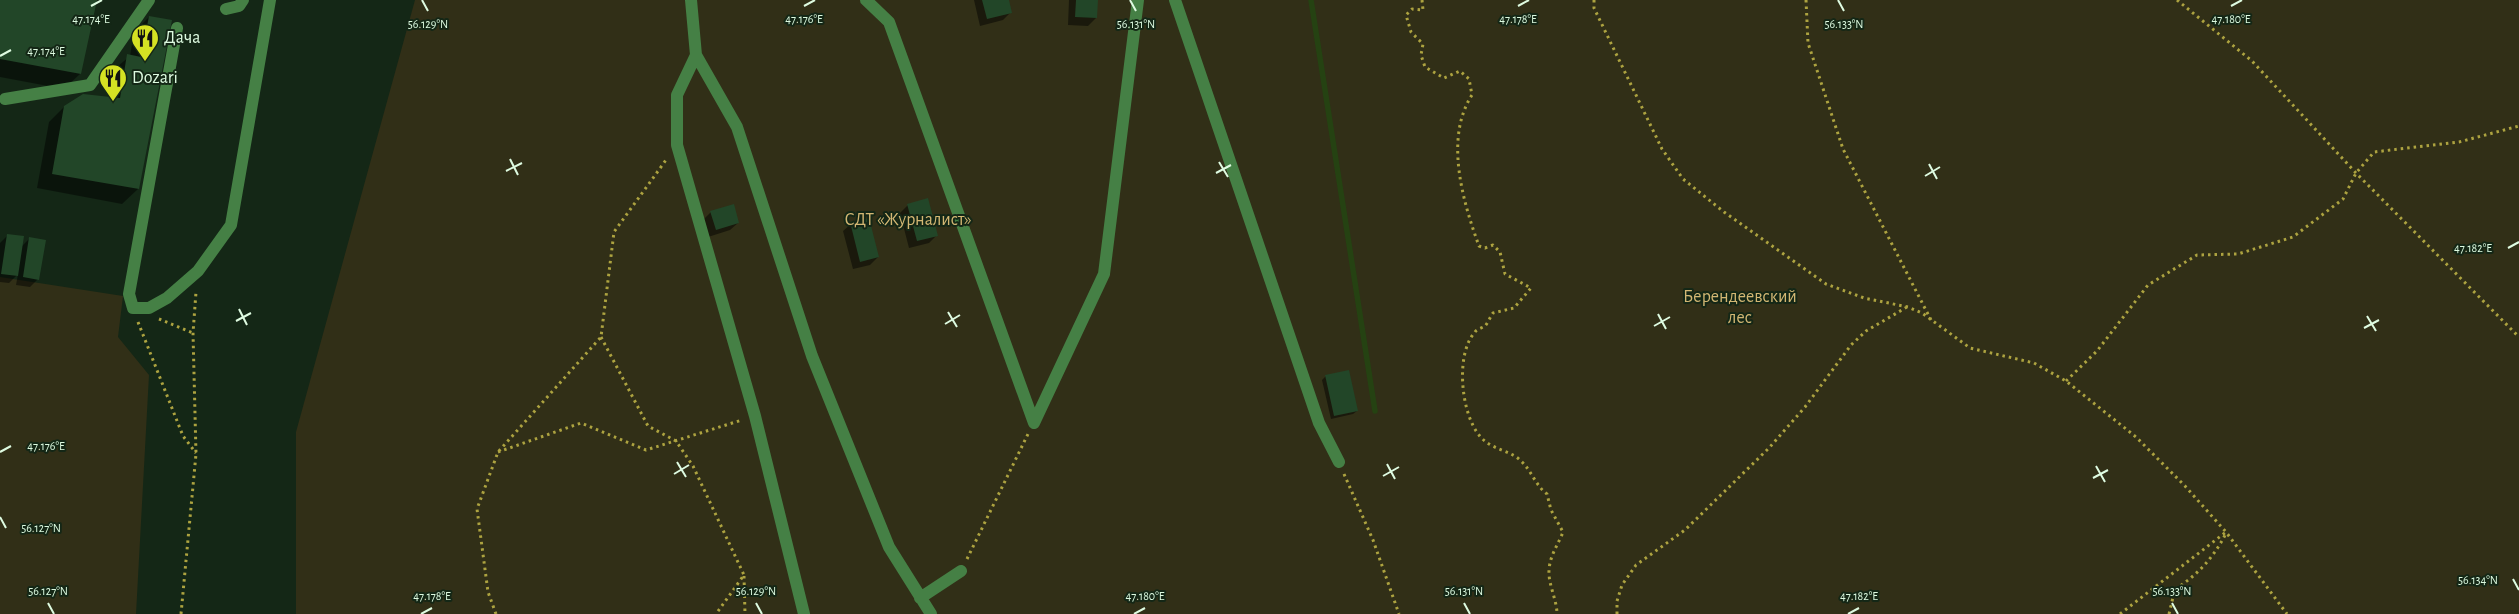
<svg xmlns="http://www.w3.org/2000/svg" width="2519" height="614" font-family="'Alegreya Sans',sans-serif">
  <rect width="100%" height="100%" fill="#142716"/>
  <path fill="#312f17" d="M415 0H2519V614H296V432Z
    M0 277 123 296 118 337 149 375 136 614H0Z"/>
  <path fill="#0007" d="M0 0H96L80 74 64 89 0 77Z
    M974 0H1008L1011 12 1003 20 980 26Z
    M1069 0H1096V18L1088 26 1068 25Z
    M149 17 170 21 138 189 122 204 37 188 49 122 64 107 108 98 112 71 130 56 134 32Z
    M908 205 936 236 929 243 909 248 900 213Z
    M711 212 738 223 730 230 708 237 703 220Z
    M851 224 878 257 870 265 853 269 843 231Z
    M8 235 21 247 30 238 38 279 30 287 16 285 18 274 9 283 0 282V243Z
    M1326 376 1357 411 1353 414 1331 419 1322 380Z"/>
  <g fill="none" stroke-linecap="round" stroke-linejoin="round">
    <path stroke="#254212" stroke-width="5.5" d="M1311 0 1375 411"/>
  </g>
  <path fill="#224628" d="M0 0H97L81 74 0 59Z
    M982 0H1009L1012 13 987 19Z
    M1076 0H1098L1097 18 1075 17Z
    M149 16 172 20 139 189 52 174 64 106 83 94 120 98 127 54 141 57Z
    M928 198 938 236 917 241 907 204Z
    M734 204 739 223 716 230 710 211Z
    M869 218 879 257 860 262 850 222Z
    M7 234 24 236 18 276 1 274Z
    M29 237 46 240 39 280 23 277Z
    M1349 370 1358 411 1334 416 1325 375Z"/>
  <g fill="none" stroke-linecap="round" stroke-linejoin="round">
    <path stroke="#ada340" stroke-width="3" stroke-dasharray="2.5 4" stroke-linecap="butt" d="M1422 0 1423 10 1412 9 1406 15 1411 32 1423 44 1421 55 1425 67 1444 78 1460 71 1469 79 1472 95C1444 138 1463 202 1479 246L1485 248 1493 245 1500 252 1505 274 1531 288 1514 308 1493 313C1490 317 1488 323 1485 326 1482 328 1477 329 1475 332 1455 354 1461 413 1479 435 1490 450 1511 450 1521 461 1532 471 1535 485 1547 494L1551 510 1563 532C1558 545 1550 555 1549 570 1548 584 1557 600 1557 614
      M1594 0V8L1662 149 1683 179 1724 212 1826 284 1864 298 1908 307 1922 313 1970 348 2034 363 2066 381 2136 437 2185 486 2226 532 2287 614
      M1806 0 1808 43 1843 149 1931 320
      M2177 0 2252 61 2356 173 2519 337
      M159 319 193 333
      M138 322 183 436 196 453
      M601 337 648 426 676 441 693 466 744 575 716 614
      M2066 381 2097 351 2148 285 2197 255 2238 254 2293 237 2343 199 2356 173 2374 152 2459 142 2519 126
      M498 452 581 423 646 450 742 420
      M1344 474 1373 540 1399 614
      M967 559 1028 434
      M744 576 745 614
      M181 614 196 454 193 333 196 292
      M496 614 488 592 477 509 498 452 601 337 614 232 666 160
      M1617 614V601L1622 585 1636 565 1685 530 1769 448 1805 407 1851 345 1866 331 1907 307
      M2120 614 2226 532
      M2169 614 2175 589C2197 576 2215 556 2226 533"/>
    <path stroke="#458045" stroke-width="12" d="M691 0 696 55 737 127 812 356 889 547 931 614
      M866 0 889 22 1034 423
      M1175 0 1319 423 1339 462
      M226 9 239 6 243 0
      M177 28 129 294 133 308H149L167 298 198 271 231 225 270 0
      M696 55 677 95V145L755 416 804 614
      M5 99 90 85 149 0
      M1034 423 1104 274 1138 0
      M920 598 961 571"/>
  </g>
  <path fill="none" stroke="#defbe1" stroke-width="2" d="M422 0 428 11M1130 0 1136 11M1838 0 1844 11M91 6 102 0M804 6 815 0M1518 6 1529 0M2231 6 2242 0M0 56 11 50M510 159 518 175M1219 162 1228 177M1929 164 1937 179M506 171 522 163M1216 173 1231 165M1925 176 1940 167M2508 248 2519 242M239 309 247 325M948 312 957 327M1658 314 1666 329M2367 316 2376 331M236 321 251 313M945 324 960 315M1654 326 1670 317M2364 328 2379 320M0 452 11 446M677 462 686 477M1387 464 1395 479M2096 466 2105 482M674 474 689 465M1383 476 1399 467M2093 478 2108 470M0 517 6 528M2513 579 2519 590M48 603 54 614M756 603 762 614M1464 603 1470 614M2172 603 2178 614M421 614 432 608M1134 614 1145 608M1848 614 1859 608"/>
  <defs>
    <g id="restaurant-pin" transform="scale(1.4375)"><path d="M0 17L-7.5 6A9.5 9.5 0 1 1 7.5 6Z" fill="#d5e223" stroke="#142716"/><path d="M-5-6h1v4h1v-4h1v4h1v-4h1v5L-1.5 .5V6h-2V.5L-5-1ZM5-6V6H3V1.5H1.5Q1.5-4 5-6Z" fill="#111"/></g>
  </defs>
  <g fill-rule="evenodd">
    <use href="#restaurant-pin" x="145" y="38"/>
    <use href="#restaurant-pin" x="113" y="78"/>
  </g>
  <g text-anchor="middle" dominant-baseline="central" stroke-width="4" stroke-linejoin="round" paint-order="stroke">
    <g font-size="18" fill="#defbe1" stroke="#142716" text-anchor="start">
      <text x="164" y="38">Дача</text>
      <text x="132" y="78">Dozari</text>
    </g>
    <g font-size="18" fill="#d3b773" stroke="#142716">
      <text x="908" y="220">СДТ «Журналист»</text>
      <text x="1740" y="297">Берендеевский<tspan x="1740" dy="21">лес</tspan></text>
    </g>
  </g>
  <g font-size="12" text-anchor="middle" fill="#defbe1" stroke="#142716" stroke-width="4" stroke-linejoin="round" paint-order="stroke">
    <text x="91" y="23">47.174°E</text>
    <text x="804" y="23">47.176°E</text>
    <text x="1518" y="23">47.178°E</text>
    <text x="2231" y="23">47.180°E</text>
    <text x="428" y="28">56.129°N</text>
    <text x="1136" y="28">56.131°N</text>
    <text x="1844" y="28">56.133°N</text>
    <text x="46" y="55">47.174°E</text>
    <text x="2473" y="252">47.182°E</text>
    <text x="46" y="450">47.176°E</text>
    <text x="41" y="532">56.127°N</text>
    <text x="2478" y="584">56.134°N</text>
    <text x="48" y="595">56.127°N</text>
    <text x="756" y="595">56.129°N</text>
    <text x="1464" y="595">56.131°N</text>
    <text x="2172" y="595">56.133°N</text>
    <text x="432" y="600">47.178°E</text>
    <text x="1145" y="600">47.180°E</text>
    <text x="1859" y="600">47.182°E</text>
  </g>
</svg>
